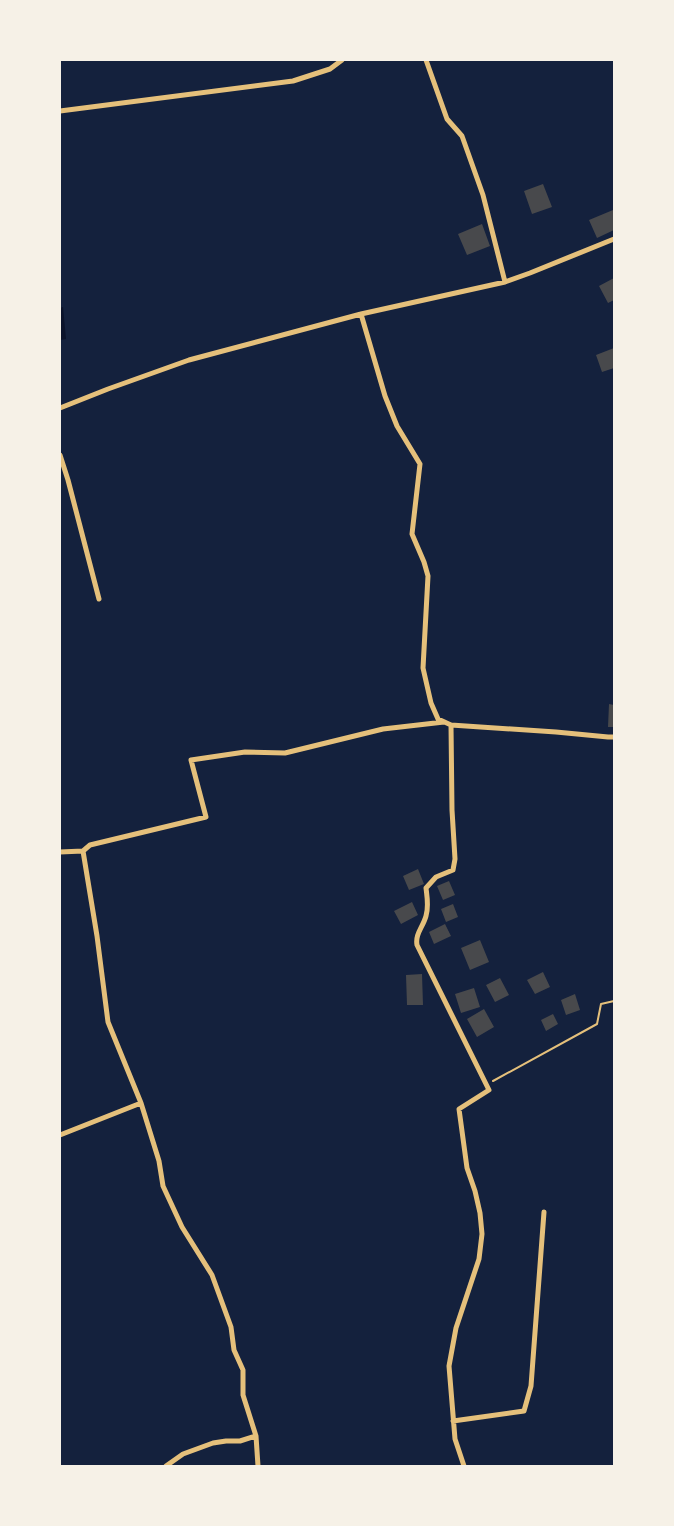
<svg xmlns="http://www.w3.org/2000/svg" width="674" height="1526" font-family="Quicksand,sans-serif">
  <rect width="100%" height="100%" fill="#14213d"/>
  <path fill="#0b132b" d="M63 307 66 339 60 340V308Z"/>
  <path fill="#48494c" d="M543 184 552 207 532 214 524 191Z
    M613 210 614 230 597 238 589 220Z
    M482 224 490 246 467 255 458 234Z
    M614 278V300L608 303 599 286Z
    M614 348V368L602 372 596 355Z
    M609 704 614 705V727H608Z
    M418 869 424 884 409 890 403 876Z
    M449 881 455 895 443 900 437 886Z
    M412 902 418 915 401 924 394 911Z
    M453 904 458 917 446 922 441 909Z
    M445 924 451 936 434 944 429 932Z
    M480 940 489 962 470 970 461 948Z
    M543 972 550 987 535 994 527 980Z
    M422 974 423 1005H407L406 975Z
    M500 978 509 995 495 1002 486 985Z
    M474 988 480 1007 461 1013 455 994Z
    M575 994 580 1010 566 1015 561 1000Z
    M484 1009 494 1027 477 1037 467 1019Z
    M553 1014 558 1024 546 1031 541 1020Z"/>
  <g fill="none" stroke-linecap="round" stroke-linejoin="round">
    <path stroke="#e5c07b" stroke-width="2" d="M493 1081 597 1024 601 1004 614 1001"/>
    <path stroke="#e5c07b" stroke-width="5" d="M426 60 447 119 462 136 483 195 505 282
      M60 111 293 81 330 69 342 60
      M361 314 385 396 397 426 420 464 412 534 424 562 428 576 423 668 431 703 438 719 451 725 452 810 455 859 453 870 436 877 426 888C427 897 429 906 426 916 423 927 415 934 417 945L489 1090 459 1109 467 1168 475 1191 480 1213 482 1234 479 1259 456 1328 449 1366 455 1439 464 1466
      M60 408 108 389 189 360 361 314 505 282 530 273 614 239
      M60 455 68 480 99 599
      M451 725 556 732 608 737H614
      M83 851 90 845 206 817 191 760 245 752 285 753 383 729 444 722
      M60 852 83 851 97 936 108 1022 141 1103 159 1161 163 1186 182 1227 212 1275 231 1327 234 1350 243 1370V1395L256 1436 240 1441H226L213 1443 183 1454 166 1466
      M60 1135 141 1103
      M453 1421 524 1411 531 1386 544 1212
      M256 1436 258 1466"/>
  </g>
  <rect width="674" height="1526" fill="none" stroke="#f6f1e7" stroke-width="122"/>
</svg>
